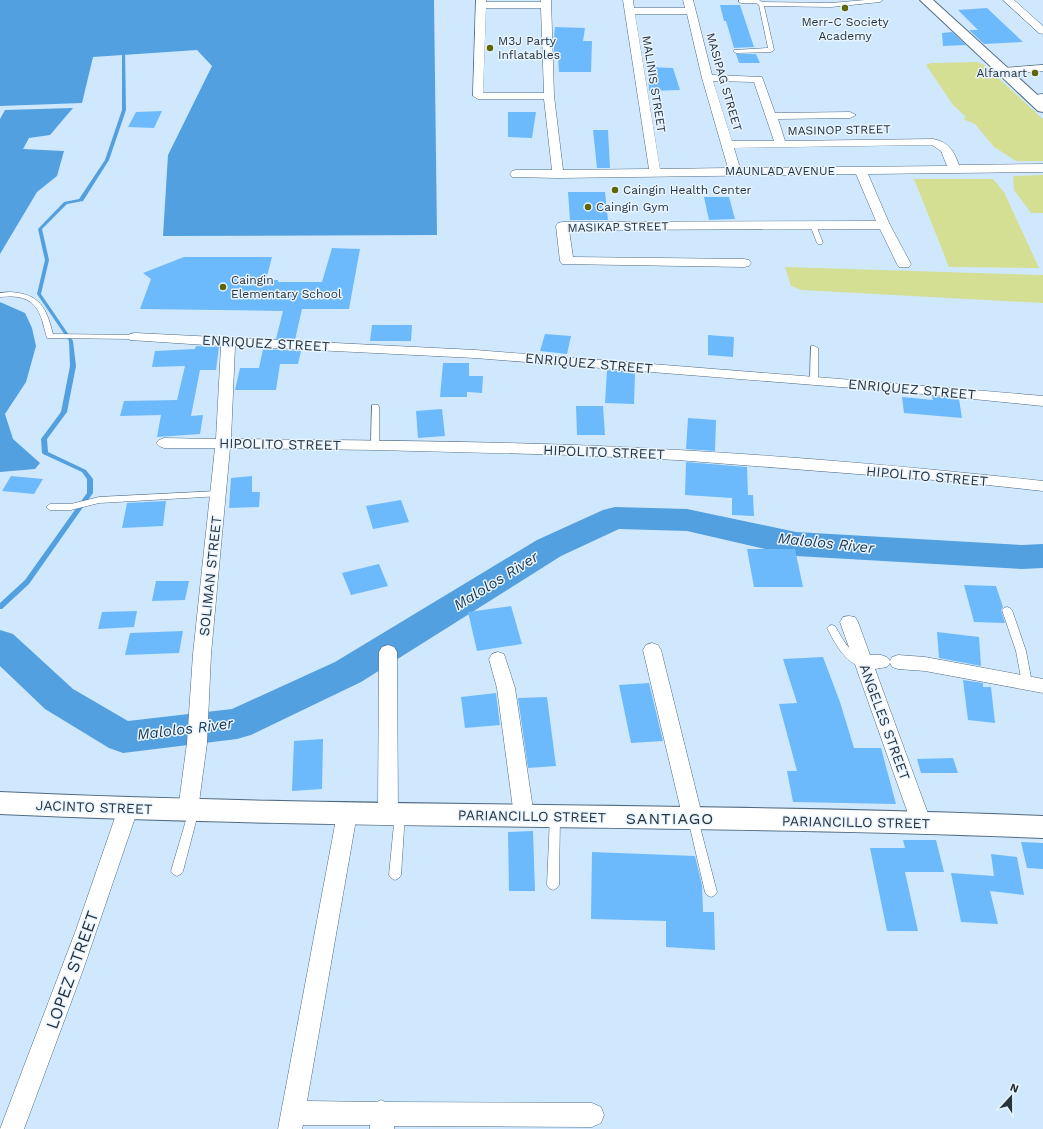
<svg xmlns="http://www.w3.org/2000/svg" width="1043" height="1129" font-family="'Work Sans',sans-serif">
  <rect width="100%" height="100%" fill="#d0e8fe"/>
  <path fill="#d5df94" d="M977 62 984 65 1043 119V161H1016L994 147 975 124 963 119 966 117 953 105 926 65 931 63Z
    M1043 175V213H1031L1014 190 1013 176Z
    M914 179H993L1004 192 1039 268 949 267Z
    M785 267 1043 275V303L801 290 791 286Z"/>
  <path fill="#52a0e0" d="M0 0H434L437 235 163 236 168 155 212 66 197 50 93 57 82 103 0 106Z
    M73 108 50 135 29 138 23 149 64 151 57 176 37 192 0 254V119L5 110Z
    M0 302 25 313 32 328 36 346 26 382 5 414 13 439 40 463 35 469 0 472Z"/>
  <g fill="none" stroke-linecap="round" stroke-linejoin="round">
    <path fill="#52a0e0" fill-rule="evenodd" d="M122 46 125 47 126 110 109 160 83 201 67 204 42 229 49 260 41 294 73 341 76 366 67 412 47 439 48 452 86 470 93 479V493L29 584 2 609H0V603L25 580 87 493V479L82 472 43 454 42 453 41 439 61 412 70 366 69 341 37 294 45 260 38 229 64 202 79 199 105 160 122 110Z"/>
    <path fill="#52a0e0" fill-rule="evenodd" d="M615 507 687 509 796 532 1022 545 1043 544V568L1022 569 796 556 687 531 619 529 561 556 361 682 251 735 237 739 123 753 109 748 45 709 0 666V630L13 634 73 689 128 721 232 709 335 662 537 540 603 510Z"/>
  </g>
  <path fill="#6cbafc" d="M720 5H740L754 47 734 48 726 21H724Z
    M987 8 1023 42 984 44 969 30H978L958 10Z
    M555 27 585 28 583 41H592L591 72H559L558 57H554V36Z
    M952 32 966 45 943 46 942 33Z
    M736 54H756L760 63H739Z
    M648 67 673 68 680 90 649 91Z
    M162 111 154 128 128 127 136 112Z
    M508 112H536L532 138 508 137Z
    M593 130H608L610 168H597Z
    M568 192H605L608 220H570Z
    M704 197H729L735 219 709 220Z
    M332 248 360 249 349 309H302L295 340 276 339 283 311 140 309 151 279 143 273 184 257H272L266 280H278V282H322Z
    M372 325H412L411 341H370Z
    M545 334 571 336 567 354 540 351Z
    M708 335 734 337 733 357 708 355Z
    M196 346 219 347 216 370H200L191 416 203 415 200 434 157 437 161 415 120 416 124 401 177 400 185 366 152 367 155 351 195 349Z
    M263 349 301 351 298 364H280L276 390H235L240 368H259Z
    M443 363H469V376H483L482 393 467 392V397H440Z
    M607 370 635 372 634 404 605 403Z
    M932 396 959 399 962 418 904 413 902 397 933 400Z
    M576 406H603L605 435H577Z
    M442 409 445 436 418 438 416 411Z
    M688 418 716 420 715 451 686 449Z
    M686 462 747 467 748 495H753L754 516 732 515V498L685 495Z
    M11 476 43 479 34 494 2 491Z
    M252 476V492H260L259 507 229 508 231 478Z
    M401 500 409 522 373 529 366 506Z
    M166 501 163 526 122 528 127 503Z
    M747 549H795L803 587H754Z
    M379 564 388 586 351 595 342 573Z
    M156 581H189L185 600 152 601Z
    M964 585 996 586 1003 607 1001 610 1005 623 974 622Z
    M511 606 522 644 477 651 468 612Z
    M137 611 134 627 98 629 102 612Z
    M183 631 179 653 125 655 130 633Z
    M937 632 979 637 981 666 939 658Z
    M823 657 840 702 854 748H881L896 804 793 802 787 771H797L779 704 797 703 783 659Z
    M963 680 983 683V687H991L995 723 968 720Z
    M649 683 663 741 631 743 619 685Z
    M496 693 500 725 465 728 461 697Z
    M547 697 556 766 528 768 518 698Z
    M323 739 322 789 292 791 294 741Z
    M953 758 958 773H921L917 759Z
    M533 831 535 891H509L508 832Z
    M903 840H936L944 872H905L918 931H887L870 848H905Z
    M1021 842 1043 843V869L1027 868Z
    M592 852 695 856 702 885 703 912H714L715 950 666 947V921L591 919Z
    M991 854 1017 857 1024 895 990 891 998 924 961 922 951 873 994 876Z"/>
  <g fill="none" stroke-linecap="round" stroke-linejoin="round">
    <g stroke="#516b83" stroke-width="1">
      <path id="lane" d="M739 0H759L762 2 831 3 865 0H883L880 2 831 7 764 6 774 50 771 52 736 53 733 51 734 50 768 48 759 5 756 3H741L739 2Z
        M813 223 816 225 823 243 822 244H818L817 243 810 225Z
        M10 292C40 294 46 307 53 334L135 335 139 337 135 339 47 338C45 332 44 326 42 320 35 298 21 295 0 297V293Z
        M811 346H814L818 348V381L814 383 810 381Z
        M372 405H378L379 407V445L375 448 371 445Z
        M218 491 221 492 222 494 221 496 99 503 71 510H50L46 507 50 504H71L99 497Z
        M1007 607 1010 608 1012 610 1026 651 1032 683 1030 686H1024L1022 683 1016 651 1002 610 1004 608Z
        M832 625 835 626C844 641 849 653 866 659L868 662 866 665C848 670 834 641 827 628L829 626Z
        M194 806 198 807 199 810 183 871 181 874 177 876 173 874 171 871 189 810 190 807Z
        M400 810 404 811 405 814 401 875 399 878 395 880 391 878 389 875 395 814 396 811Z
        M555 812 559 813 560 816 559 885 557 888 553 890 549 888 547 885 550 816 551 813Z
        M693 815 697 816 698 819 717 892 715 895 711 897 707 895 705 892 688 819 689 816Z"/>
    </g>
    <g stroke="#516b83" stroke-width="1">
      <path id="street" d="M476 0H486V2H541V0H551L554 96 563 170 649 169 623 0H633L634 8H685L683 0H693L712 75 762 77 775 113 850 112 856 115 850 118 778 119 785 141 933 139C949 142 954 151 959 165L1043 164V172L868 174 890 225 911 264 909 267H899L897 264 880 229 569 230 573 257 744 259 749 260 751 263 749 266 744 267 562 264 560 261 556 226 558 223 562 222 876 221 856 174 558 178 512 177 510 174 512 171 516 170H552L544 99H478L473 96ZM486 8H541L544 93H483ZM635 14H687L702 78 728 168 660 169ZM713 81 754 82 774 141H732ZM932 145 941 151 947 166 740 168 734 148Z
        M1003 0H1014L1043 26V34L1039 33Z
        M1043 65V71L1003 74 998 71 1003 68Z
        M1043 94V100L1033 101 1028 98 1029 96Z
        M135 333 475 350 903 384 1043 396V406L903 392 475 358 235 346 231 439C345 440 460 441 574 445 731 451 887 464 1043 481V491L960 482 677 460 573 455 375 450 230 448 211 654 207 743 198 810 195 816 188 818 181 816 178 810 187 743 193 654 215 448H164L159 446 156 443 159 440 164 438 216 439 221 346 130 340 128 337 130 334Z
        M849 616 855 617 858 622 870 655H881L887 657 890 661 892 657 898 655 925 657 1043 679V693L925 671 898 669 892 667 890 663 887 667 875 669 931 822 928 828 921 830 914 828 911 822 840 622 843 617Z
        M652 643 658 645 661 650 703 819 700 825 693 827 686 825 683 819 643 650 646 645Z
        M388 645 394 647 397 652 398 814 395 820 388 822 381 820 378 814 379 652 382 647Z
        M498 652 504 654 515 688 534 816 531 822 524 824 517 822 514 816 497 688 489 659 492 654Z
        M128 801 135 803 138 809 83 970 24 1129H0L76 930 118 809 121 803Z
        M347 806 354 808 357 814 307 1101 377 1102 381 1100 385 1102 592 1103 601 1107 604 1115 601 1123 592 1127 394 1126V1129H370V1125H303L302 1129H278L337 814 340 808Z"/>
    </g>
    <g stroke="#516b83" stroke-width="2">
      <path id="secondary" d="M920 0H933L1043 100V112L1038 111Z
        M0 792C347 808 695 802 1043 816V838C696 824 347 830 0 814Z"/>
    </g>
    <use href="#lane" fill="#fff" fill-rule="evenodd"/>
    <use href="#street" fill="#fff" fill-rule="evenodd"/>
    <use href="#secondary" fill="#fff" fill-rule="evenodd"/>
  </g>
  <g fill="#5f6604" stroke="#e8f4ff" stroke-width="1.5">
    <circle cx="845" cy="8" r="4"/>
    <circle cx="490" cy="48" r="4"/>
    <circle cx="1035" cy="73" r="4"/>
    <circle cx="615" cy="190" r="4"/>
    <circle cx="588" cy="207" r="4"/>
    <circle cx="223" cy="287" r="4"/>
  </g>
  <g text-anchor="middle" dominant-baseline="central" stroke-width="3" stroke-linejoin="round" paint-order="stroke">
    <g font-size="12" fill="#28343e" stroke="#e8f4ff" text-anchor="start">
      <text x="845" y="22" text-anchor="middle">Merr-C Society<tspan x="845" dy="14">Academy</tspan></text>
      <text x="498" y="41">M3J Party<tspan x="498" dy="14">Inflatables</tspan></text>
      <text x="1027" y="73" text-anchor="end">Alfamart</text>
      <text x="623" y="190">Caingin Health Center</text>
      <text x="596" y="207">Caingin Gym</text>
      <text x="231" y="280">Caingin<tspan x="231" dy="14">Elementary School</tspan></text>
    </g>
    <g font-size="12" fill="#28343e" stroke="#e8f4ff">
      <text transform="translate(724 82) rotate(74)">MASIPAG STREET</text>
      <text transform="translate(654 84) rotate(81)">MALINIS STREET</text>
      <text transform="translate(839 130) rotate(-1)">MASINOP STREET</text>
      <text x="780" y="171">MAUNLAD AVENUE</text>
      <text transform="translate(618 227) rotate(-1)">MASIKAP STREET</text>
    </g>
    <g font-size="14" fill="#28343e" stroke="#e8f4ff">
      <text transform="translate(266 343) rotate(3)">ENRIQUEZ STREET</text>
      <text transform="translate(589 363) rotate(5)">ENRIQUEZ STREET</text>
      <text transform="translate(912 389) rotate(5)">ENRIQUEZ STREET</text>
      <text transform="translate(280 444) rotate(1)">HIPOLITO STREET</text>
      <text transform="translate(604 452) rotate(2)">HIPOLITO STREET</text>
      <text transform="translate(927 476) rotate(5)">HIPOLITO STREET</text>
      <text transform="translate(210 576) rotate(-84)">SOLIMAN STREET</text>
      <text transform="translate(885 722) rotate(70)">ANGELES STREET</text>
      <text transform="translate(94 807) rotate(2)">JACINTO STREET</text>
      <text transform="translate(532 816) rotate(1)">PARIANCILLO STREET</text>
      <text transform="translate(856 822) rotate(1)">PARIANCILLO STREET</text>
    </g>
    <g font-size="15" font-style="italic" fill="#173752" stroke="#e8f4ff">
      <text transform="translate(826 543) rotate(6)">Malolos River</text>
      <text transform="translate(496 581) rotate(-32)">Malolos River</text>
      <text transform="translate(185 729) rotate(-7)">Malolos River</text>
    </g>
    <g font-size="16" letter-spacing="1" fill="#28343e" stroke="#e8f4ff">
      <text x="670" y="818">SANTIAGO</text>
    </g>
    <g font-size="17" fill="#28343e" stroke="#e8f4ff">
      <text transform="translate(72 970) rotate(-70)">LOPEZ STREET</text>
    </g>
  </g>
  <g transform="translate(1011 1097) rotate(21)" stroke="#e8f4ff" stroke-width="3" paint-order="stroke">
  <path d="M0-3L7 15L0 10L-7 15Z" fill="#28343e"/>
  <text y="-6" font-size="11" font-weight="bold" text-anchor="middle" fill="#28343e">N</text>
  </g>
</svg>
